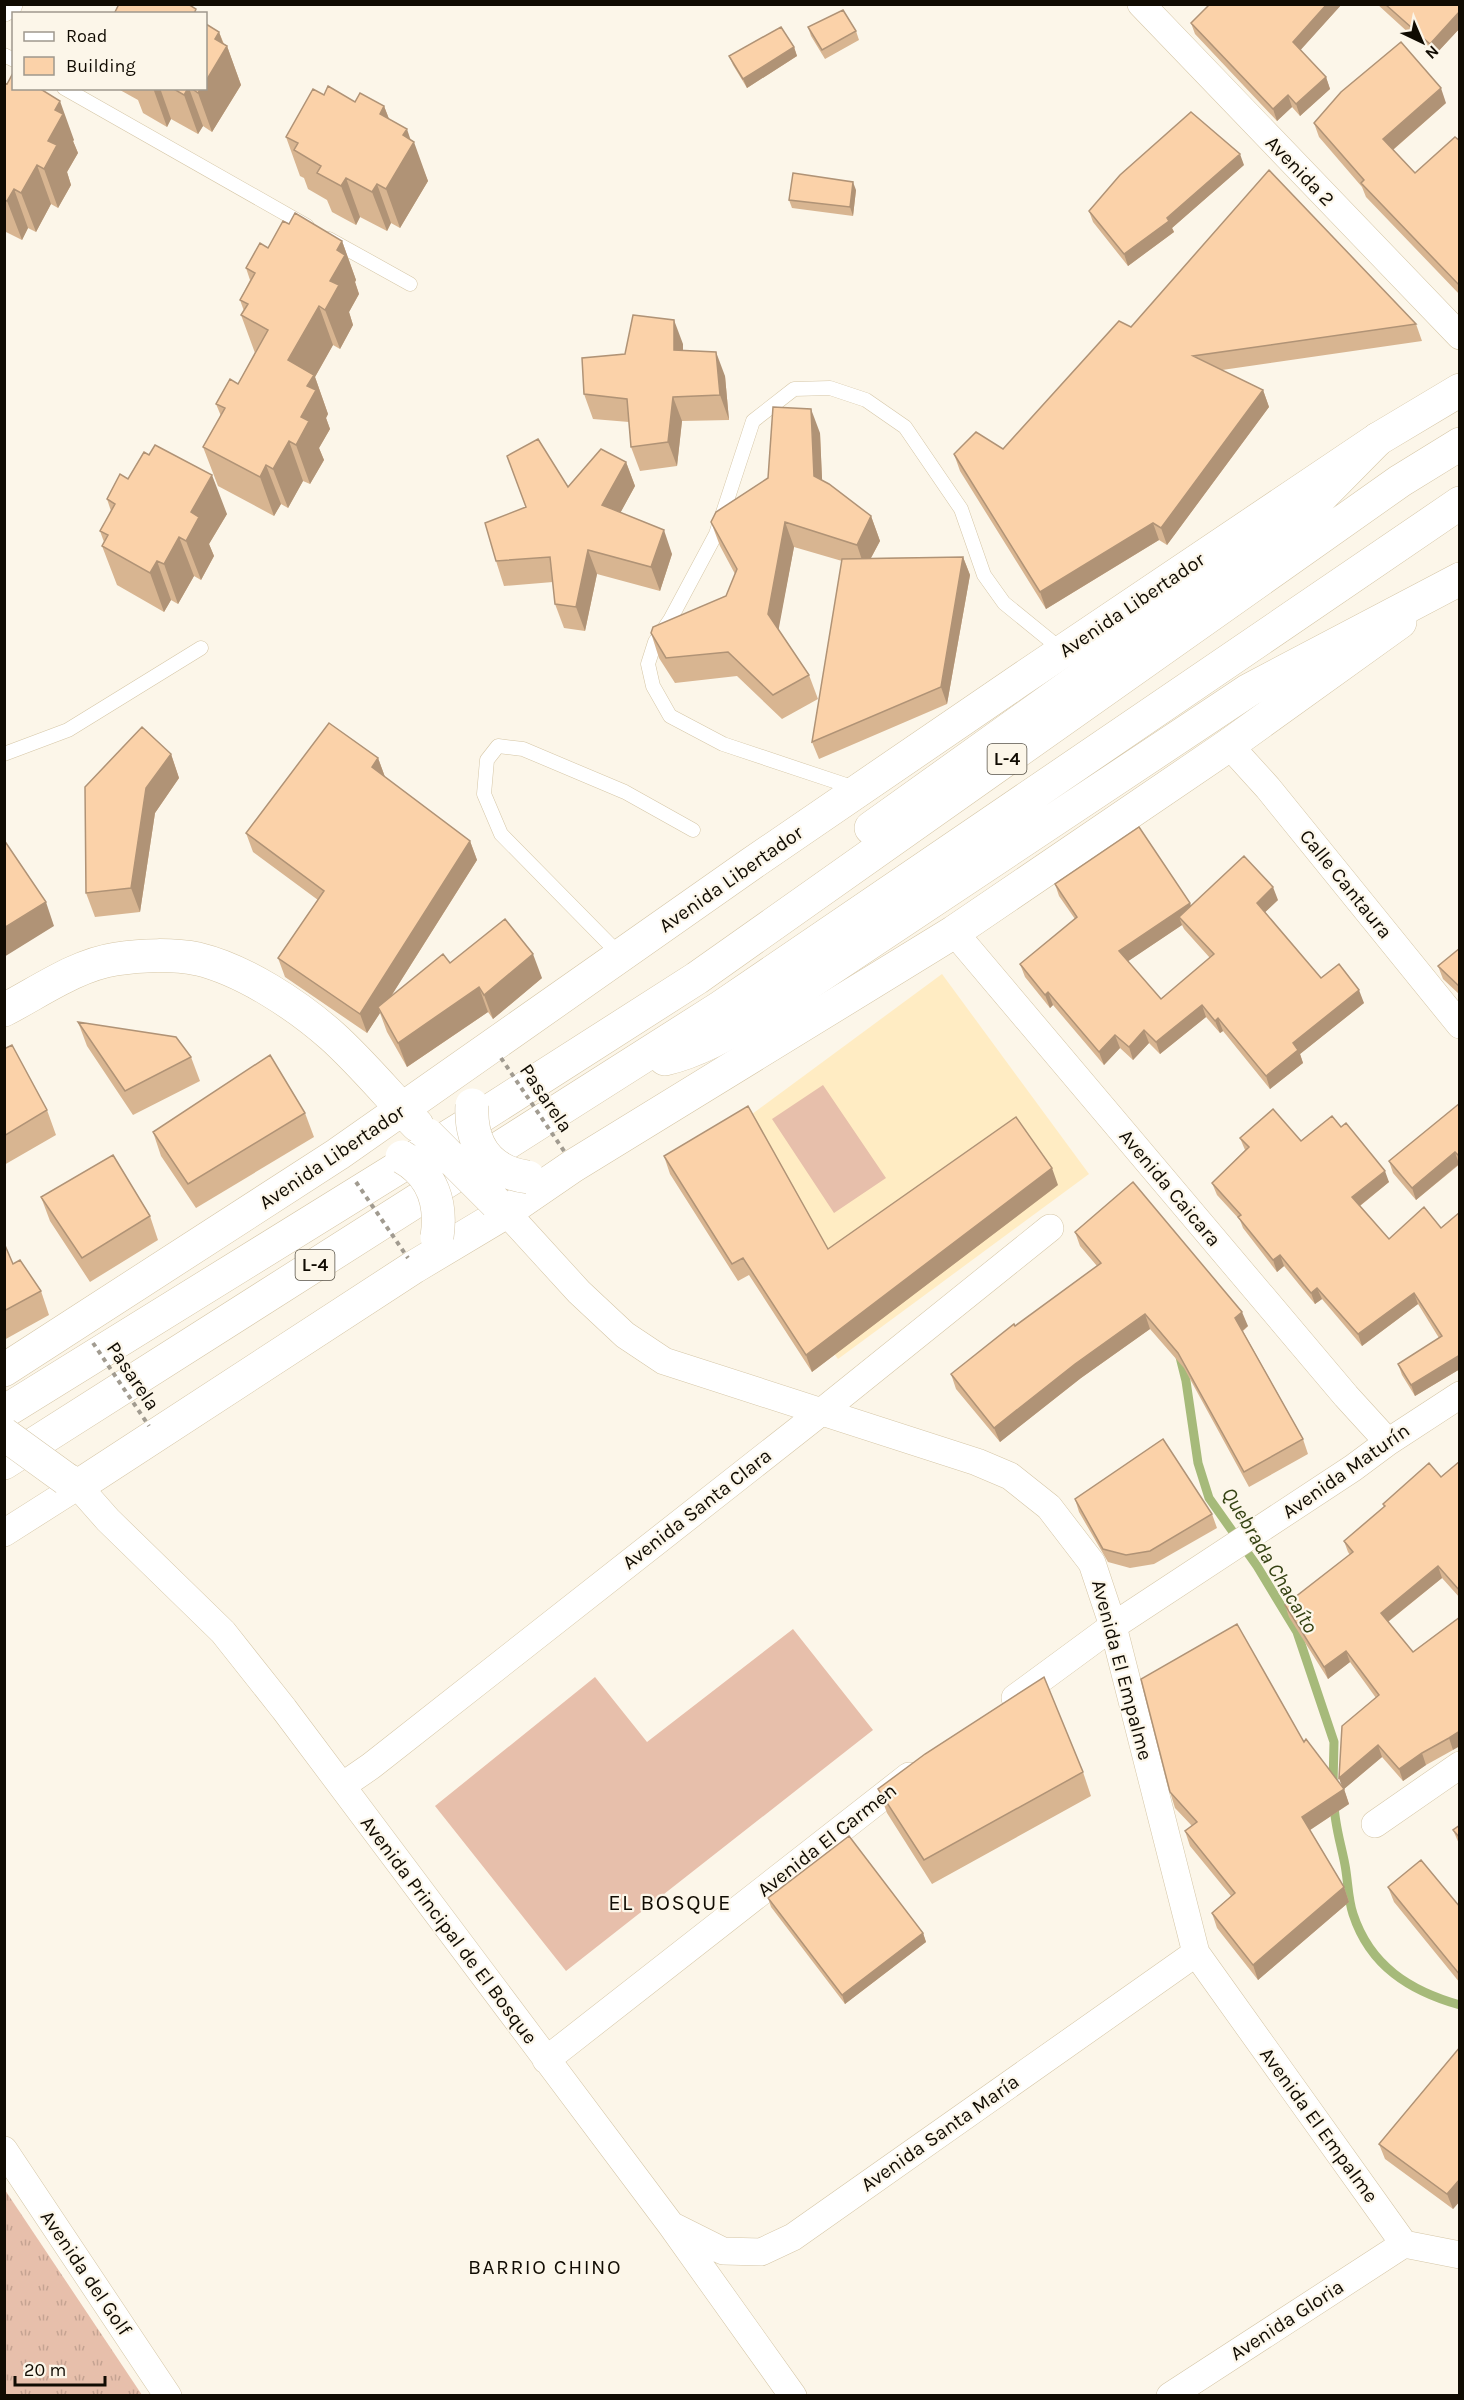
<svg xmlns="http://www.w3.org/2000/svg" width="1464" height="2400" font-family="Karla,sans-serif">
  <defs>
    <pattern id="grass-tufts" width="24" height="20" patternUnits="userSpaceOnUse" patternTransform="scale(1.5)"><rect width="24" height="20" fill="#e7bfab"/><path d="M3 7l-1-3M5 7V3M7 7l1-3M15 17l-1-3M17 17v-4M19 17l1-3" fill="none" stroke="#c5a392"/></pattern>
  </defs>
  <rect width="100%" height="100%" fill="#fcf6e9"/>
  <path fill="#ffecc3" d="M942 974 1089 1174 838 1359 691 1159Z"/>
  <path fill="url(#grass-tufts)" d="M5 2190 142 2395H5Z"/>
  <path fill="#e7bfab" d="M823 1085 886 1178 834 1213 772 1119Z
    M793 1629 873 1730 566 1971 435 1806 595 1677 647 1742Z"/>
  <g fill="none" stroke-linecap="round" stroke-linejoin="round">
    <path stroke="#a6ba7a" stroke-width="9" d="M1180 1357 1186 1381 1198 1463 1209 1498 1257 1566 1297 1632 1334 1742 1333 1785
      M1334 1802C1334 1823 1341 1844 1345 1865 1348 1881 1348 1899 1353 1914 1370 1966 1410 1991 1460 2005"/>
    <g stroke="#d5c6a6" stroke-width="15">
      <path id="service" d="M4 55 14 60
        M64 88 307 226
        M329 239 410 284
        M4 754 68 730 201 648
        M858 789 723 744 670 716 653 686 648 664 655 642 670 620 716 534 753 421 794 389 830 388 866 400 905 427 961 509 984 575 1004 603 1063 651
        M621 956 501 834 484 794 487 760 498 746 523 749 625 792 693 830"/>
    </g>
    <g stroke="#d5c6a6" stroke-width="28">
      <path id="minor" d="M1141 4 1460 336
        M4 8 9 4
        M1229 745 1268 788 1460 1025
        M954 932 1346 1396 1388 1442
        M506 1212 579 1292 625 1335 664 1361 977 1462 1010 1476 1049 1507 1092 1563 1113 1626 1196 1953 1404 2244 1460 2255
        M4 1533 78 1486 108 1520 223 1632 284 1709 671 2225 793 2396
        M1015 1698 1113 1626 1353 1468 1388 1442 1460 1395
        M342 1786 371 1766 820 1413 1050 1228
        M1375 1824 1460 1765
        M546 2060 909 1776
        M4 2150 168 2396
        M675 2227 723 2251 761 2252 793 2237 1196 1953
        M1170 2396 1404 2244"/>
    </g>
    <g stroke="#d5c6a6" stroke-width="34">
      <path id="secondary" d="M4 1010C39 992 76 965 116 959 141 955 173 954 198 959 244 970 297 1005 332 1036 362 1063 389 1096 417 1125
        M4 1370 338 1154 751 864 1017 682 1378 439 1460 390
        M66 1479 78 1486 414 1267 506 1212 573 1166 954 932 1229 745 1400 622"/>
    </g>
    <g stroke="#d5c6a6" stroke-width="34">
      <path id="primary" d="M871 828 1271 542 1297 521 1378 439
        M665 1059C703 1050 737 1028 770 1009L1249 690 1460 579
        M4 1412 472 1122 697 978 1400 481 1460 444
        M4 1463 721 1007 1460 503"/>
    </g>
    <use href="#service" stroke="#fff" stroke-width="14"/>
    <use href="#minor" stroke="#fff" stroke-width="27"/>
    <use href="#secondary" stroke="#fff" stroke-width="33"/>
    <use href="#primary" stroke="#fff" stroke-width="33"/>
    <g stroke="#d5c6a6" stroke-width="34" stroke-linecap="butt">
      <path id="secondary-bridge" d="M472 1105C470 1144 488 1172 528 1177
        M428 1135 496 1203
        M402 1157C433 1174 442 1204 437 1237
        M4 1434 66 1479"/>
    </g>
    <path stroke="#a19b90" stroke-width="4" stroke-dasharray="4.5 4.5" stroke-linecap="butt" d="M501 1058 566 1154
      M356 1182 408 1258
      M93 1343 149 1426"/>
    <use href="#secondary-bridge" stroke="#fff" stroke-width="33"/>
  </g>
  <path fill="#d8b591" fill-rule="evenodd" d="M1342 4 1300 50 1326 77 1330 89 1300 116 1292 107 1277 121 1195 34 1191 23Z
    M1377 4H1460V28L1434 56Z
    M808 27 856 31 859 40 825 59 811 36Z
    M219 32 224 44 227 46 241 85 212 132 203 126 198 134 171 119 167 127 143 113 138 100 120 90V88H206Z
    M794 47 797 56 747 88 733 65 729 56Z
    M4 83 74 140 73 141 78 153 67 172 71 185 58 208 51 204 36 232 28 228 22 240 4 231Z
    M324 95 355 102 384 106 389 119 411 140 428 181 400 228 391 223 387 231 360 217 356 225 332 212 327 200 308 189 304 178 300 176 286 137Z
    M1446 103 1393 150 1415 173 1460 141V295L1366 197 1362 187 1319 137 1314 123Z
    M1244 165 1172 228 1174 232 1128 266 1093 222 1089 211Z
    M856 190 853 216 792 208 789 200Z
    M289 224 342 241 356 280 355 282 359 294 349 312 353 325 340 349 333 345 315 377 328 414 326 418 330 429 319 448 324 460 310 484 303 481 288 508 281 504 274 516 218 486 203 447 221 416 216 404 238 384 255 353 241 315 244 311 240 300 250 280 246 268 268 248Z
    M1416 324 1422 341 1222 370 1263 390 1269 407 1167 545 1159 540 1046 609 960 471 954 454 1003 449 1131 327Z
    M683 344V350L725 376 729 420 682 421 677 466 640 471 631 447 629 422 593 419 584 394 625 354Z
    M820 433 822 481 871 516 880 541 871 558 963 557 970 575 947 704 819 759 812 742 842 561 794 547 778 629 809 675 818 699 782 719 737 676 675 683 659 658 651 633 726 596 735 574 720 546 711 522 768 478Z
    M626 462 635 486 620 513 672 554 660 591 597 574 585 631 564 628 555 604 553 582 504 586 496 561 526 507Z
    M128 479 227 514 209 544 214 556 201 580 194 576 178 604 171 600 164 612 117 585 102 546 104 542 100 531 111 511 107 499Z
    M171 754 179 778 155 813 140 912 95 917 86 893Z
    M378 758 385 777 470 841 477 860 390 998 450 963 542 978 493 1019 488 1012 407 1067 387 1032 380 1013 367 1033 285 977 278 958 318 900 253 852 246 833Z
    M1055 884 1191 906 1278 900 1265 912 1321 978 1364 1003 1300 1054 1303 1063 1270 1089 1223 1031 1220 1033 1206 1017 1160 1054 1149 1043 1133 1060 1120 1048 1104 1065 1053 1005 1050 1008 1025 977 1020 964 1075 919 1059 896ZM1182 925 1184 929 1210 958 1161 999 1128 961Z
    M1460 948V995L1443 979 1438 966Z
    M78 1022 191 1057 200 1081 133 1115 87 1046Z
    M4 1049 47 1110 56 1135 4 1165Z
    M1460 1103V1164L1416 1200 1393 1173 1389 1161Z
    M305 1113 314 1137 196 1208 161 1156 153 1132Z
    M1341 1127 1389 1182 1360 1206 1389 1239 1441 1228 1460 1212V1369L1415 1396 1402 1375 1398 1364 1439 1338 1418 1304 1362 1346 1322 1299 1315 1304 1284 1266 1277 1272 1243 1228 1240 1220 1217 1195 1212 1183 1245 1150 1240 1138 1301 1141Z
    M664 1156 828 1249 1058 1185 812 1372 749 1275 738 1281 670 1174Z
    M41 1197 150 1216 158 1240 90 1282 50 1221Z
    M1075 1232 1248 1326 1243 1331 1303 1439 1308 1454 1249 1487 1184 1368 1150 1329 1081 1378 1000 1442 956 1389 951 1374 1097 1266 1080 1246Z
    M4 1243 13 1264 41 1291 49 1315 4 1340Z
    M1460 1461V1598L1442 1578 1388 1622 1413 1652 1460 1617 1453 1750 1426 1765 1403 1781 1382 1757 1344 1789 1349 1804 1310 1830 1344 1887 1349 1902 1258 1980 1217 1928 1212 1913 1231 1896 1190 1846 1185 1831 1192 1826 1175 1808 1170 1792 1304 1742 1342 1786 1339 1778 1376 1698 1350 1662 1328 1679 1289 1617 1285 1605 1350 1555 1348 1552 1344 1541 1384 1507 1383 1504 1441 1477Z
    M1075 1499 1212 1514 1217 1528 1154 1564 1130 1568 1108 1562 1079 1512Z
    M1083 1772 1091 1796 932 1884 887 1813 878 1789Z
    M1460 1825V1846L1453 1830Z
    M1388 1887 1460 1907V1983L1394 1902Z
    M768 1898 923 1933 926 1942 845 2004 771 1907Z
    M1460 2047V2201L1453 2209 1385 2159 1379 2144Z"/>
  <path fill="#b09376" d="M1327 4H1342L1297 54 1293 42Z
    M1460 11V28L1434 56 1430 44Z
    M219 32 225 49 227 46 241 85 212 132 198 93 201 88H206V81L215 39Z
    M794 47 797 56 747 88 743 79Z
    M1326 77 1330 89 1300 116 1296 104Z
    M153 88H160L171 119 167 127Z
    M188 88H189L203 126 198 134 184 95Z
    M1441 88 1446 103 1388 154 1383 139Z
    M1288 95 1292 107 1277 121 1273 109Z
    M60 101 74 140 73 141 78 153 67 172 71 185 58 208 44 169 48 141 55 110Z
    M384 106 399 145 380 114Z
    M407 129 412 144 414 142 428 181 400 228 386 189 403 135Z
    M1240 154 1244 165 1172 228 1174 232 1128 266 1124 254 1167 218Z
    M37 165 51 204 36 232 21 193Z
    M346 178 360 217 356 225 341 186Z
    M853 182 856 190 853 216 850 207Z
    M377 184 391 223 387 231 372 192Z
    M14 189 28 228 22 240 7 201Z
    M342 241 356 280 355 282 359 294 349 312 353 325 340 349 325 310 330 281 337 250Z
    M319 306 333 345 315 377 328 414 326 418 330 429 319 448 324 460 310 484 296 445 301 417 288 360Z
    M674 320 683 344V374L674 350Z
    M716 352 725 376 729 420 720 395Z
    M1263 390 1269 407 1167 545 1161 528Z
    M673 397 682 421 677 466 668 442Z
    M811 409 820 433 823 500 814 476Z
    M289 441 303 481 288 508 273 469Z
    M626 462 635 486 611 530 602 505Z
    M266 465 281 504 274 516 260 477Z
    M212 475 227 514 209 544 214 556 201 580 186 541 191 512Z
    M871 516 880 541 865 569 857 545Z
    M785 522 794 547 777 638 768 614Z
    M1153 523 1159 540 1046 609 1040 592Z
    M664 530 672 554 660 591 651 567Z
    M179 537 194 576 178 604 164 564Z
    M588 550 597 574 585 631 576 607Z
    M963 557 970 575 947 704 941 687Z
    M157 561 171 600 164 612 150 573Z
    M171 754 179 778 155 813 140 912 131 888 146 788Z
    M378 758 385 777 379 786 372 767Z
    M470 841 477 860 381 1012 378 1007 380 1013 367 1033 360 1014Z
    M1273 887 1278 900 1261 916 1257 903Z
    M46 902 54 926 4 957V928Z
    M1190 903 1195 916 1179 917 1182 925 1124 964 1119 951Z
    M533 954 542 978 493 1019 484 995Z
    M479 987 488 1012 407 1067 398 1043Z
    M1359 990 1364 1003 1300 1054 1303 1063 1270 1089 1266 1076 1293 1043Z
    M1048 992 1053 1005 1050 1008 1045 995Z
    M1202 1005 1206 1017 1160 1054 1156 1042Z
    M1218 1018 1223 1031 1220 1033 1215 1021Z
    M1144 1030 1149 1043 1133 1060 1129 1047Z
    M1115 1035 1120 1048 1104 1065 1099 1052Z
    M1455 1152 1459 1164 1416 1200 1412 1188Z
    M1052 1168 1058 1185 812 1372 806 1355Z
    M1385 1171 1389 1182 1357 1208 1352 1197Z
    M1280 1255 1284 1266 1277 1272 1273 1260Z
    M1317 1288 1322 1299 1315 1304 1311 1293Z
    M1414 1293 1418 1304 1362 1346 1358 1334Z
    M1242 1312 1248 1326 1241 1332 1235 1318Z
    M1145 1314 1150 1329 1081 1378 1000 1442 994 1428 1075 1364Z
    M1460 1355V1369L1415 1396 1411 1385Z
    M1438 1566 1442 1578 1385 1624 1381 1613Z
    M1346 1651 1350 1662 1328 1679 1324 1667Z
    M1460 1731V1746L1453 1750 1449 1738Z
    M1378 1745 1382 1757 1344 1789 1349 1804 1307 1832 1302 1817 1343 1789 1339 1778Z
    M1422 1753 1426 1765 1403 1781 1399 1769Z
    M1344 1887 1349 1902 1258 1980 1253 1965Z
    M923 1933 926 1942 845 2004 842 1995Z
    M1460 2179V2201L1453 2209 1447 2194Z"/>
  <path fill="#fbd2a9" stroke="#b09376" stroke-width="1.5" d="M119 4H188L196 9 194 14H114Z
    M1210 4H1327L1293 42 1326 77 1296 104 1288 95 1273 109 1191 23Z
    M1385 4H1460V11L1430 44Z
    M843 10 856 31 822 50 808 27Z
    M206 24 219 32 215 39 227 46 206 81Z
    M781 27 794 47 743 79 729 56Z
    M1401 42 1441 88 1383 139 1415 173 1455 137 1460 141V286L1361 183 1364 180 1314 123 1341 92Z
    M13 73H14V88H39L60 101 55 110 63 114 48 141 57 145 44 169 37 165 21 193 14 189 7 201 4 200V83L7 84Z
    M328 86 355 102 360 93 384 106 380 114 407 129 403 135 414 142 386 189 377 184 372 192 346 178 341 186 317 173 321 166 294 150 298 143 286 137 313 89 324 95Z
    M172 88H188L184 95Z
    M191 88H201L198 93Z
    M1191 112 1240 154 1167 218 1169 221 1124 254 1089 211 1120 175Z
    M1269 170 1416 324 1193 356 1263 390 1161 528 1153 523 1040 592 954 454 976 432 1003 449 1119 321 1131 327Z
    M793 173 853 182 850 207 789 200Z
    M295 213 342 241 337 250 345 255 330 281 339 285 325 310 319 306 288 360 314 375 307 386 316 390 301 417 309 421 296 445 289 441 273 469 266 465 260 477 203 447 225 408 216 404 230 379 238 384 268 330 241 315 248 304 240 300 255 273 246 268 260 243 268 248 283 221 289 224Z
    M633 315 674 320V350L716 352 720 395 673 397 668 442 631 447 627 399 584 394 582 358 625 354Z
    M773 407 811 409 814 476 829 484 871 516 857 545 785 522 768 614 809 675 773 695 728 652 666 658 651 633 653 627 726 596 737 569 711 522 716 512 768 478Z
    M538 439 568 487 601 449 626 462 602 505 664 530 651 567 588 550 576 607 555 604 550 557 496 561 485 523 526 507 507 456Z
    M155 445 212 475 191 512 199 517 186 541 179 537 164 564 157 561 150 573 102 546 108 535 100 531 115 504 107 499 120 474 128 479 144 452 149 455Z
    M963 557 941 687 812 742 842 559Z
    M329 723 378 758 372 767 470 841 360 1014 278 958 324 891 246 833Z
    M142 727 171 754 146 788 131 888 86 893 85 787Z
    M1139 827 1190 903 1119 951 1161 999 1214 954 1179 917 1244 856 1273 887 1257 903 1321 978 1339 964 1359 990 1293 1043 1298 1050 1266 1076 1218 1018 1215 1021 1202 1005 1156 1042 1144 1030 1129 1047 1115 1035 1099 1052 1048 992 1045 995 1020 964 1077 917 1055 884Z
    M4 840 46 902 4 928Z
    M505 919 533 954 484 995 479 987 398 1043 378 1007 443 954 450 963Z
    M1460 948V987L1438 966Z
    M78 1022 176 1037 191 1057 125 1091Z
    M12 1045 47 1110 4 1136V1049Z
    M270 1055 305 1113 188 1184 153 1132Z
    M1460 1103V1157L1455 1152 1412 1188 1389 1161Z
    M748 1106 828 1249 1016 1117 1052 1168 806 1355 743 1258 732 1264 664 1156Z
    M1273 1109 1301 1141 1332 1116 1341 1127 1346 1123 1385 1171 1352 1197 1389 1239 1424 1207 1441 1228 1460 1212V1355L1411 1385 1398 1364 1442 1336 1414 1293 1358 1334 1317 1288 1311 1293 1280 1255 1273 1260 1238 1217 1241 1215 1212 1183 1249 1147 1240 1138Z
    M113 1155 150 1216 82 1258 41 1197Z
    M1133 1182 1242 1312 1235 1318 1303 1439 1244 1472 1178 1353 1145 1314 1075 1364 994 1428 951 1374 1014 1324 1015 1326 1101 1263 1075 1232Z
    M4 1243 13 1264 20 1260 41 1291 4 1311Z
    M1163 1439 1212 1514 1150 1551 1126 1555 1103 1549 1075 1499Z
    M1460 1461V1591L1438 1566 1381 1613 1413 1652 1460 1617V1731L1449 1738 1422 1753 1399 1769 1378 1745 1339 1778 1342 1726 1379 1695 1346 1651 1324 1667 1285 1605 1353 1552 1344 1541 1385 1506 1383 1504 1429 1463 1441 1477Z
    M1237 1624 1304 1742 1306 1739 1344 1789 1302 1817 1344 1887 1253 1965 1212 1913 1235 1893 1185 1831 1197 1822 1170 1792 1141 1679Z
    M1044 1677 1083 1772 924 1860 878 1789 925 1754Z
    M1460 1825V1838L1453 1830Z
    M849 1836 923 1933 842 1995 768 1898Z
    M1421 1860 1460 1907V1975L1388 1887Z
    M1460 2047V2179L1447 2194 1379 2144Z"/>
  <g text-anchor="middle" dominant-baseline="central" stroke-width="4.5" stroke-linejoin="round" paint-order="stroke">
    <g fill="#fcf6e9" stroke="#575247" stroke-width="1.5">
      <rect x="987.5" y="744" width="39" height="30" rx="4.5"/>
      <rect x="295.5" y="1250" width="39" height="30" rx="4.5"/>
    </g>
    <g font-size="18" font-weight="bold" fill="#100b02">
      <text x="1007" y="759">L-4</text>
      <text x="315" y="1265">L-4</text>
    </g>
    <g font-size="20" fill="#100b02" stroke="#fcf6e9">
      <text transform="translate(1300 171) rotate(46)">Avenida 2</text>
      <text transform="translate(1132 605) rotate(-34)">Avenida Libertador</text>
      <text transform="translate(731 879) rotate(-35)">Avenida Libertador</text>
      <text transform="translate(1346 884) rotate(51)">Calle Cantaura</text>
      <text transform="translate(546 1098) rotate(56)">Pasarela</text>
      <text transform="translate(332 1157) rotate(-34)">Avenida Libertador</text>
      <text transform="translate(1170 1188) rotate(50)">Avenida Caicara</text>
      <text transform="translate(133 1376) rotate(56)">Pasarela</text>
      <text transform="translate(1346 1471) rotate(-35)">Avenida Maturín</text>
      <text transform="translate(697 1509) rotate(-38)">Avenida Santa Clara</text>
      <text transform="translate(1122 1670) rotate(75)">Avenida El Empalme</text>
      <text transform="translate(827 1840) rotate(-38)">Avenida El Carmen</text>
      <text transform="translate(449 1930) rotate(53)">Avenida Principal de El Bosque</text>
      <text transform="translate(1319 2125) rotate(54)">Avenida El Empalme</text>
      <text transform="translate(940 2133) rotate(-35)">Avenida Santa María</text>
      <text transform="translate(86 2273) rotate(56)">Avenida del Golf</text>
      <text transform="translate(1287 2320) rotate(-33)">Avenida Gloria</text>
    </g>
    <g font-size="21" font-style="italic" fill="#354213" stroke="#fcf6e9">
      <text transform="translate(1270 1560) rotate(59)">Quebrada Chacaíto</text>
    </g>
    <g font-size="21" letter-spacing="1.5" fill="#100b02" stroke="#fcf6e9">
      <text x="545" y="2267">BARRIO CHINO</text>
    </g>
    <g font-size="22" letter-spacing="1.5" fill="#100b02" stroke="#fcf6e9">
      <text x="670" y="1903">EL BOSQUE</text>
    </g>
  </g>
  <rect width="1464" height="2400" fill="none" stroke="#100b02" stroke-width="12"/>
  <rect x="12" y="12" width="195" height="78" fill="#fcf6e9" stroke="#9e988d" stroke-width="1.5"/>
  <rect x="24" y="32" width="30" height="9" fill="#ffffff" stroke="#9e988d" stroke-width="1.5"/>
  <text x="66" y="42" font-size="18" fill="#100b02">Road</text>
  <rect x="24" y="57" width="30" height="18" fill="#fbd2a9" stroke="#9e988d" stroke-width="1.5"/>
  <text x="66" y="72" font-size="18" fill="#100b02">Building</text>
  <g transform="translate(1422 42) rotate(136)" stroke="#fcf6e9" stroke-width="4.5" paint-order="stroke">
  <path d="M0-4.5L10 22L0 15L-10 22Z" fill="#100b02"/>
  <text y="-9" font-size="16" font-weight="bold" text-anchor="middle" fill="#100b02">N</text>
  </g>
  <path d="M15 2376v9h90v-9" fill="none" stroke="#100b02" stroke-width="3"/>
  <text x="24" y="2376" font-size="18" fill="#100b02" stroke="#fcf6e9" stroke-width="4.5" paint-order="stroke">20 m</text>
</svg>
